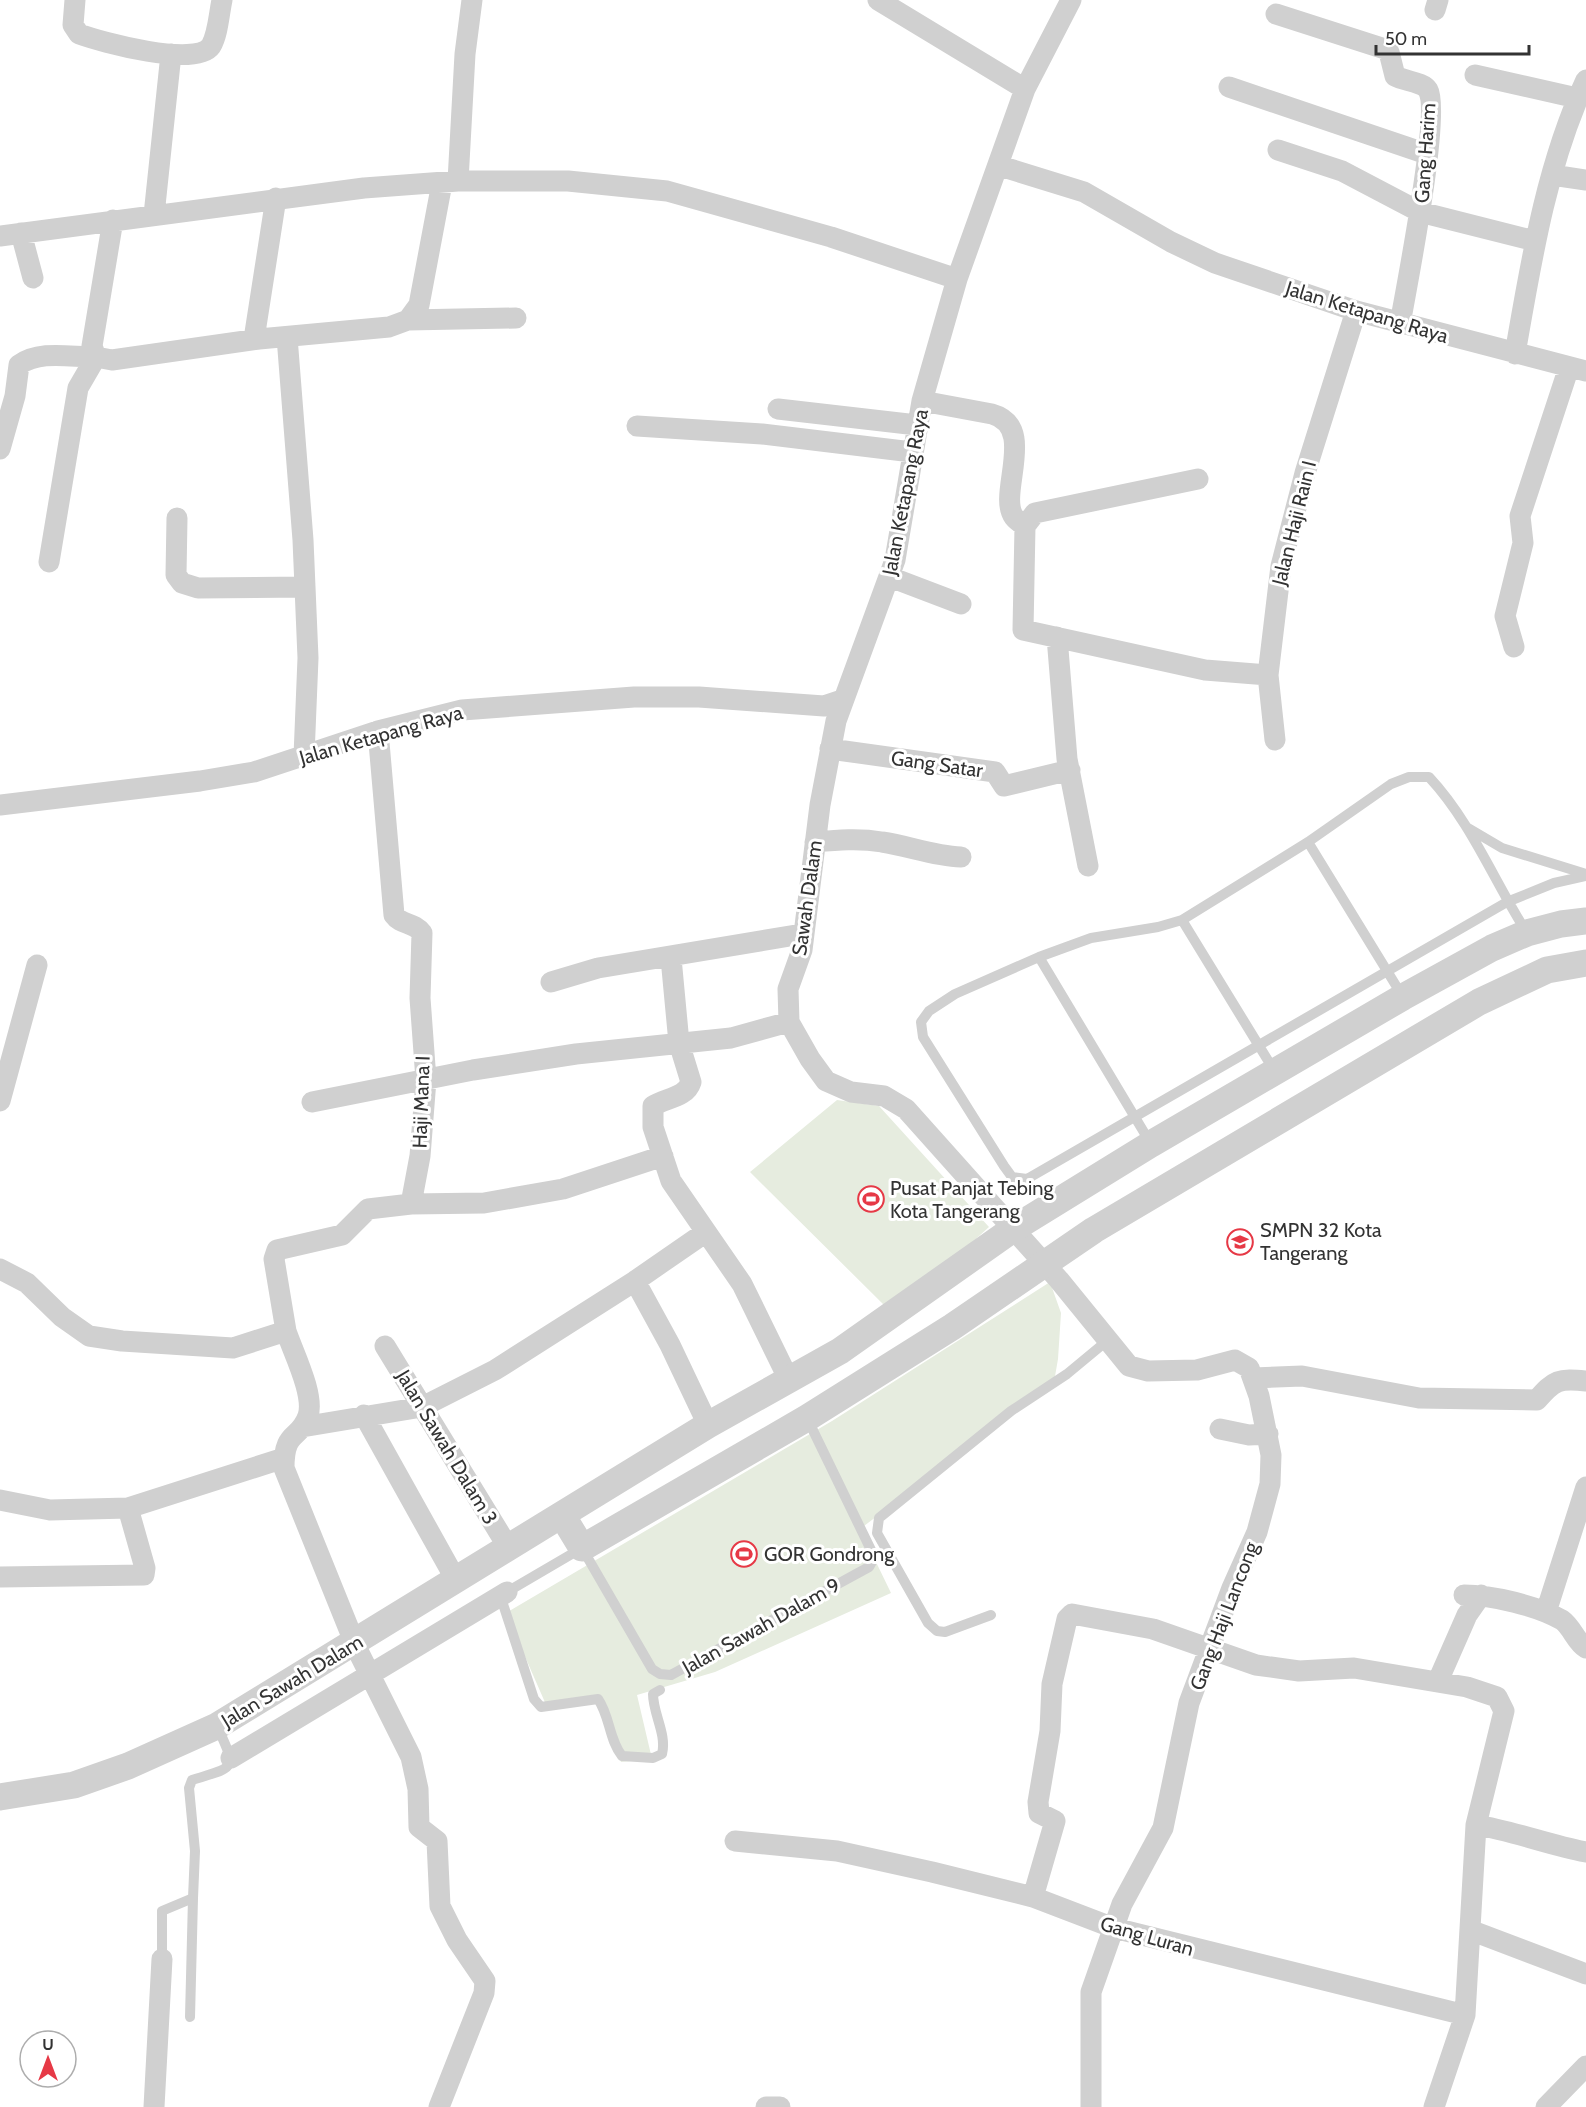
<svg xmlns="http://www.w3.org/2000/svg" width="1586" height="2107" font-family="Cabin,sans-serif">
  <rect width="100%" height="100%" fill="#fff"/>
  <path fill="#e6ecdf" d="M837 1100 879 1106 989 1227 937 1274 885 1306 750 1172Z
    M1050 1282 1061 1313 1058 1359 1054 1382 860 1529 891 1593 715 1672 637 1695 652 1759 621 1762 595 1696 547 1707 506 1613 832 1421Z"/>
  <g fill="none" stroke-linecap="round" stroke-linejoin="round">
    <path stroke="#d0d0d0" stroke-width="10" d="M1468 828 1502 848 1586 874
      M1308 842 1403 997
      M1182 920 1275 1072
      M1527 933C1494 881 1471 822 1429 777H1409L1391 784 1308 842 1182 920 1158 927 1091 938 1039 957 955 994 929 1011 921 1022 923 1037 1004 1166 1012 1177 1027 1179 1507 902 1554 883 1586 876
      M1039 957 1151 1144
      M991 1615 945 1632 937 1631 928 1623 877 1533 879 1518 1011 1411 1067 1374 1108 1340
      M660 1690 653 1694C653 1714 667 1734 662 1754L653 1758 622 1756C609 1740 610 1716 598 1699L541 1707 534 1699 502 1601 507 1592 582 1548 652 1669 660 1674 671 1675 869 1567 873 1560 871 1550 807 1418
      M162 1959V1911L193 1898 195 1851 189 1788 192 1780C237 1766 237 1770 217 1726
      M190 2017 193 1898"/>
    <path stroke="#d0d0d0" stroke-width="21" d="M75 0 73 25 79 34C101 42 196 68 211 46 218 34 219 14 222 0
      M878 0 1025 89
      M1071 0 1025 89 957 279 922 401 895 560 836 721 820 805 802 950 788 989 789 1022 810 1059 826 1081 851 1092 884 1096 906 1109 1059 1280 1129 1366 1148 1371 1197 1370 1235 1360 1249 1368 1259 1396 1271 1455 1270 1484 1257 1532 1232 1588 1189 1703 1163 1828 1122 1904 1091 1992V2107
      M1435 10 1438 0
      M1276 14 1385 49 1389 52 1395 76C1404 81 1423 82 1428 90 1441 112 1406 290 1400 324
      M1475 75 1577 98
      M1229 87 1427 154
      M1278 150 1342 171 1420 212 1535 241
      M1000 166 1084 192 1171 242 1215 263 1356 311 1586 371
      M1552 175 1586 180
      M458 181 465 54 472 0
      M154 215 171 54
      M113 220 92 346 96 357 112 360 259 339 389 327 408 320 419 305 442 183
      M21 233 33 278
      M0 236 364 188 458 181H568L667 191 831 237 957 279
      M408 320 516 318
      M287 337 303 540 308 658 304 756
      M254 339 276 198
      M1515 354C1531 262 1546 166 1586 80
      M922 401 992 414C1038 427 997 494 1014 517 1017 521 1022 524 1025 526
      M778 409 917 425
      M637 426 762 434 912 452
      M0 449 15 396 19 365C39 350 70 357 94 357
      M1198 479 1035 513 1025 526 1023 630 1205 670 1268 675
      M177 518 176 575 182 583 198 588 305 587
      M49 562 78 388 96 357
      M890 577 961 604
      M1057 637 1067 759 1088 866
      M1514 647 1505 616 1523 543 1520 516 1569 367
      M1275 740 1268 675 1281 566 1305 473 1356 311
      M830 749 995 772 1004 786 1070 770
      M0 805 200 781 254 772 378 731 462 710 634 697H699L824 706 842 700
      M815 842C837 840 859 838 882 842 909 846 933 856 961 857
      M671 958 679 1043 691 1082C686 1098 665 1098 653 1106V1127L671 1181 742 1284 789 1380
      M551 982 598 968 802 934
      M0 1101 37 965
      M312 1102 473 1070 576 1054 731 1038 789 1022
      M411 1204 484 1203 563 1189 663 1156
      M0 1269 27 1283 62 1317 89 1336 122 1341 233 1348 286 1331 274 1259 277 1250 342 1235 368 1209 411 1204 420 1156 426 1080 420 998 422 933C414 922 401 925 394 915L378 731
      M635 1281 670 1345 708 1425
      M286 1331C293 1352 315 1395 308 1416 299 1441 284 1429 284 1468L357 1649 411 1757 418 1789 419 1827 437 1841 440 1906 457 1940 485 1981 484 1993 439 2107
      M385 1346 508 1547
      M1253 1378 1302 1376 1419 1398 1537 1400C1554 1380 1559 1378 1586 1381
      M364 1415 456 1580
      M302 1427 422 1407 495 1370 635 1281 706 1232
      M1220 1429 1249 1435 1268 1434
      M0 1500 50 1510 128 1508 284 1458
      M0 1577 144 1575 145 1568 128 1508
      M1464 1595C1492 1595 1538 1606 1562 1620 1572 1627 1576 1642 1586 1648
      M1546 1612 1586 1487
      M1438 1681 1467 1615 1481 1595
      M231 1758 507 1592
      M1476 1825C1514 1831 1549 1845 1586 1852
      M735 1841 837 1851 932 1872 1033 1897 1114 1928 1465 2015
      M1033 1897 1055 1821 1039 1813 1038 1802 1050 1731 1052 1684 1067 1619 1072 1614 1153 1629 1256 1665 1299 1671 1354 1668 1467 1687 1497 1697 1504 1711 1476 1825 1465 2015 1434 2107
      M1470 1930 1586 1974
      M154 2107 162 1959
      M766 2107H780
      M1546 2107 1586 2066"/>
    <path stroke="#d0d0d0" stroke-width="27" d="M562 1515 582 1548 807 1418 952 1327 1094 1230 1479 1002 1547 970 1586 963
      M0 1797 74 1785 128 1766 217 1726 708 1425 840 1351 1013 1229 1151 1144 1403 997 1492 948 1527 933 1561 924 1586 921"/>
  </g>
  <defs>
    <g id="stadium-ring" transform="scale(1.35)"><circle r="9.5" fill="#fff" stroke="#e63946" stroke-width="1.5"/><path d="M0-5a6.5 5 0 1 0 0 10a6.5 5 0 1 0 0-10ZM-3.5-1.8h7v3.6h-7Z" fill="#e63946"/></g>
    <g id="school-ring" transform="scale(1.35)"><circle r="9.5" fill="#fff" stroke="#e63946" stroke-width="1.5"/><path d="M0-5L7-2L0 1L-7-2ZM-4 1L0 2.5L4 1V4Q0 6-4 4Z" fill="#e63946"/></g>
  </defs>
  <g fill-rule="evenodd">
    <use href="#stadium-ring" x="871" y="1199"/>
    <use href="#school-ring" x="1240" y="1242"/>
    <use href="#stadium-ring" x="744" y="1554"/>
  </g>
  <g text-anchor="middle" dominant-baseline="central" stroke-width="6" stroke-linejoin="round" paint-order="stroke">
    <g font-size="20" fill="#333" stroke="#fff">
      <text transform="translate(1425 153) rotate(-86)">Gang Harim</text>
      <text transform="translate(1367 312) rotate(17)">Jalan Ketapang Raya</text>
      <text transform="translate(905 492) rotate(-79)">Jalan Ketapang Raya</text>
      <text transform="translate(1294 523) rotate(-76)">Jalan Haji Rain I</text>
      <text transform="translate(381 735) rotate(-16)">Jalan Ketapang Raya</text>
      <text transform="translate(937 764) rotate(8)">Gang Satar</text>
      <text transform="translate(807 898) rotate(-82)">Sawah Dalam</text>
      <text transform="translate(421 1102) rotate(-88)">Haji Mana I</text>
      <text transform="translate(447 1447) rotate(59)">Jalan Sawah Dalam 3</text>
      <text transform="translate(1224 1616) rotate(-69)">Gang Haji Lancong</text>
      <text transform="translate(761 1626) rotate(-29)">Jalan Sawah Dalam 9</text>
      <text transform="translate(292 1681) rotate(-31)">Jalan Sawah Dalam</text>
      <text transform="translate(1147 1936) rotate(16)">Gang Luran</text>
    </g>
    <g font-size="20" fill="#333" stroke="#fff" text-anchor="start">
      <text x="890" y="1188">Pusat Panjat Tebing<tspan x="890" dy="23">Kota Tangerang</tspan></text>
      <text x="1260" y="1230">SMPN 32 Kota<tspan x="1260" dy="23">Tangerang</tspan></text>
      <text x="764" y="1554">GOR Gondrong</text>
    </g>
  </g>
  <g transform="translate(48 2059)"><circle r="28" fill="#ffffff" stroke="#adadad" stroke-width="1.5"/>
  <path d="M0-4.5L10 22L0 15L-10 22Z" fill="#e63946"/>
  <text y="-9" font-size="16" font-weight="bold" text-anchor="middle" fill="#333333">U</text>
  </g>
  <path d="M1376 45v9h153v-9" fill="none" stroke="#333333" stroke-width="3"/>
  <text x="1385" y="45" font-size="18" fill="#333333" stroke="#ffffff" stroke-width="4.5" paint-order="stroke">50 m</text>
</svg>
